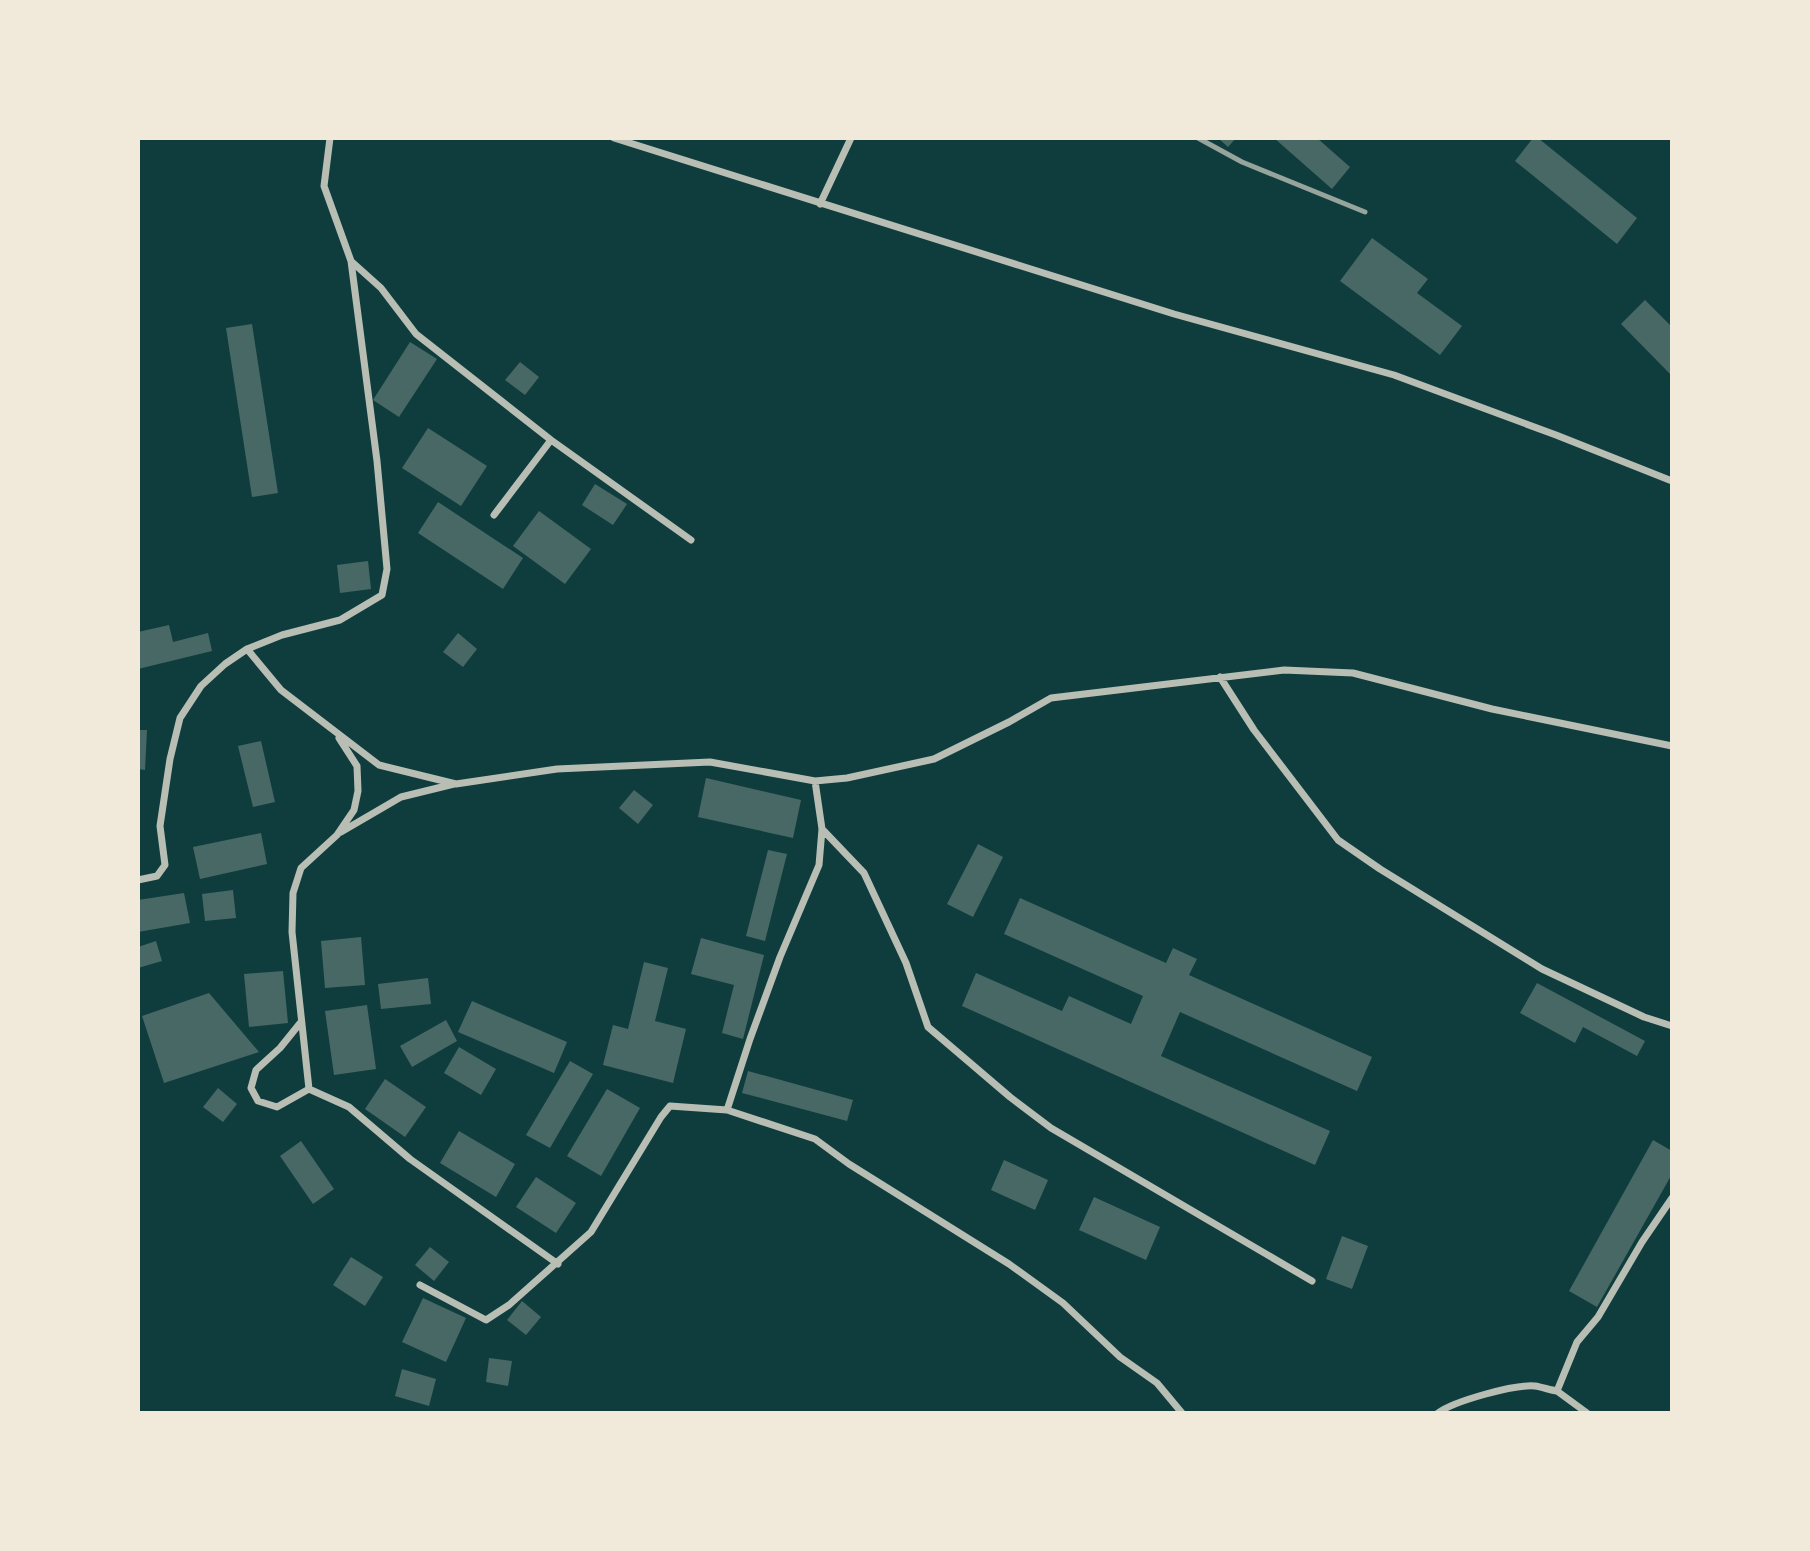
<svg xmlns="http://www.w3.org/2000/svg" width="1810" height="1551" font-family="Georgia,serif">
  <rect width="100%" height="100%" fill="#0f3d3e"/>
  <path fill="#486865" d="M1218 138H1236L1228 147Z
    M1274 138H1317L1350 167 1332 189Z
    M1533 138H1538L1637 218 1617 244 1515 161Z
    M1372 238 1428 279 1417 293 1462 326 1440 355 1340 281Z
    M1645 300 1672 327V376L1621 324Z
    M252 324 278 493 252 497 226 328Z
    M410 342 437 359 399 417 373 400Z
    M520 362 539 377 525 395 505 380Z
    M428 428 487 466 461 506 402 468Z
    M595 484 627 504 613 525 582 505Z
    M438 502 523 558 503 589 418 533Z
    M539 511 591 549 565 584 513 546Z
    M368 561 371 589 340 593 337 565Z
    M169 625 173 642 208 633 212 651 138 669V632Z
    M458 633 477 649 463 667 443 652Z
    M138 730H147L145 770 138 769Z
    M261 741 275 802 253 807 238 746Z
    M706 778 801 800 793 838 698 817Z
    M634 790 653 805 638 824 619 808Z
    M261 833 267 864 200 879 193 847Z
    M978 844 1003 857 973 917 947 904Z
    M768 850 787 854 765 941 746 936Z
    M233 890 236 918 205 921 202 894Z
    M184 893 190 923 138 932V900Z
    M1020 898 1166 963 1173 948 1197 959 1189 975 1372 1057 1357 1091 1180 1012 1161 1056 1330 1131 1315 1165 962 1006 976 973 1062 1011 1069 996 1131 1024 1143 996 1004 934Z
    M361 937 365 985 325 988 321 941Z
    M701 938 764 955 743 1039 722 1033 734 985 691 974Z
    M156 941 162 961 138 968V947Z
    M644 962 668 968 655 1021 686 1029 673 1083 603 1065 613 1025 628 1029Z
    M283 971 288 1023 249 1027 244 974Z
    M428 978 431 1004 381 1009 378 984Z
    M1537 983 1645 1041 1637 1056 1583 1027 1575 1043 1520 1013Z
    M209 993 259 1052 164 1083 142 1016Z
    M472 1001 567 1042 554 1073 458 1032Z
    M367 1005 376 1069 334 1075 325 1011Z
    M446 1020 457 1041 412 1067 400 1046Z
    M459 1047 496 1069 481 1095 444 1073Z
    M570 1061 593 1074 550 1148 526 1135Z
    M748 1071 853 1100 847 1121 742 1093Z
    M385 1079 426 1107 405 1137 365 1109Z
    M218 1088 237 1104 223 1122 203 1107Z
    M607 1089 640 1108 601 1176 567 1156Z
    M459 1131 515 1164 496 1197 440 1163Z
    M1653 1140 1672 1151V1174L1597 1307 1569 1291Z
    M301 1141 334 1189 313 1204 280 1156Z
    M1004 1160 1048 1180 1035 1210 991 1190Z
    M536 1177 576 1203 556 1233 516 1207Z
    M1094 1197 1160 1227 1146 1260 1079 1230Z
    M1342 1236 1368 1246 1352 1289 1326 1279Z
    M430 1247 449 1262 434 1281 415 1265Z
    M351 1257 383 1277 365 1306 333 1285Z
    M423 1298 466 1318 446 1362 402 1342Z
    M522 1301 541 1317 526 1335 507 1320Z
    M489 1358 512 1361 508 1386 486 1382Z
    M402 1369 436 1379 429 1406 395 1396Z"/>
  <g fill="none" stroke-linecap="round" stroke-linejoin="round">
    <path stroke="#b8beb3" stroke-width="7" d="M614 138 1174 314 1394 375 1556 435 1672 481
      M820 204 851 138
      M352 262 381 288 416 334 551 440 691 540
      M494 515 551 440
      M247 649 281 690 379 765 456 784 557 769 710 762 815 781 847 778 934 759 1009 722 1051 698 1284 670 1353 673 1492 709 1672 746
      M1220 677 1254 730 1338 840 1380 869 1542 969 1644 1017 1672 1026
      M339 738 357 766 358 791 354 810 337 835 301 868 293 893 292 932 309 1089 349 1107 410 1159 558 1264
      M822 829 864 873 906 963 928 1027 1010 1097 1051 1128 1312 1281
      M341 832 401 797 454 784
      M138 880 157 876 165 865 160 826 170 759 180 718 201 686 225 664 247 649 282 635 340 620 382 595 387 569 377 461 351 261 324 186 330 138
      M301 1022 280 1048 256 1070 251 1088 258 1101 277 1107 309 1089
      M727 1110 750 1039 780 957 819 865 822 829 815 781
      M420 1285 486 1320 509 1305 591 1232 661 1117 670 1106 727 1110 815 1139 849 1164 1009 1264 1063 1303 1120 1357 1157 1383 1182 1413
      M1557 1391 1587 1413
      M1438 1413C1454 1401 1515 1384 1535 1386 1542 1387 1550 1390 1557 1391L1577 1342 1598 1317 1642 1242 1672 1198"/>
    <path stroke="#97a49c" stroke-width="5" d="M1198 138 1242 162 1365 212"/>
  </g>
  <rect width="1810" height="1551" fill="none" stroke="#f1e9da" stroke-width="280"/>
</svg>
